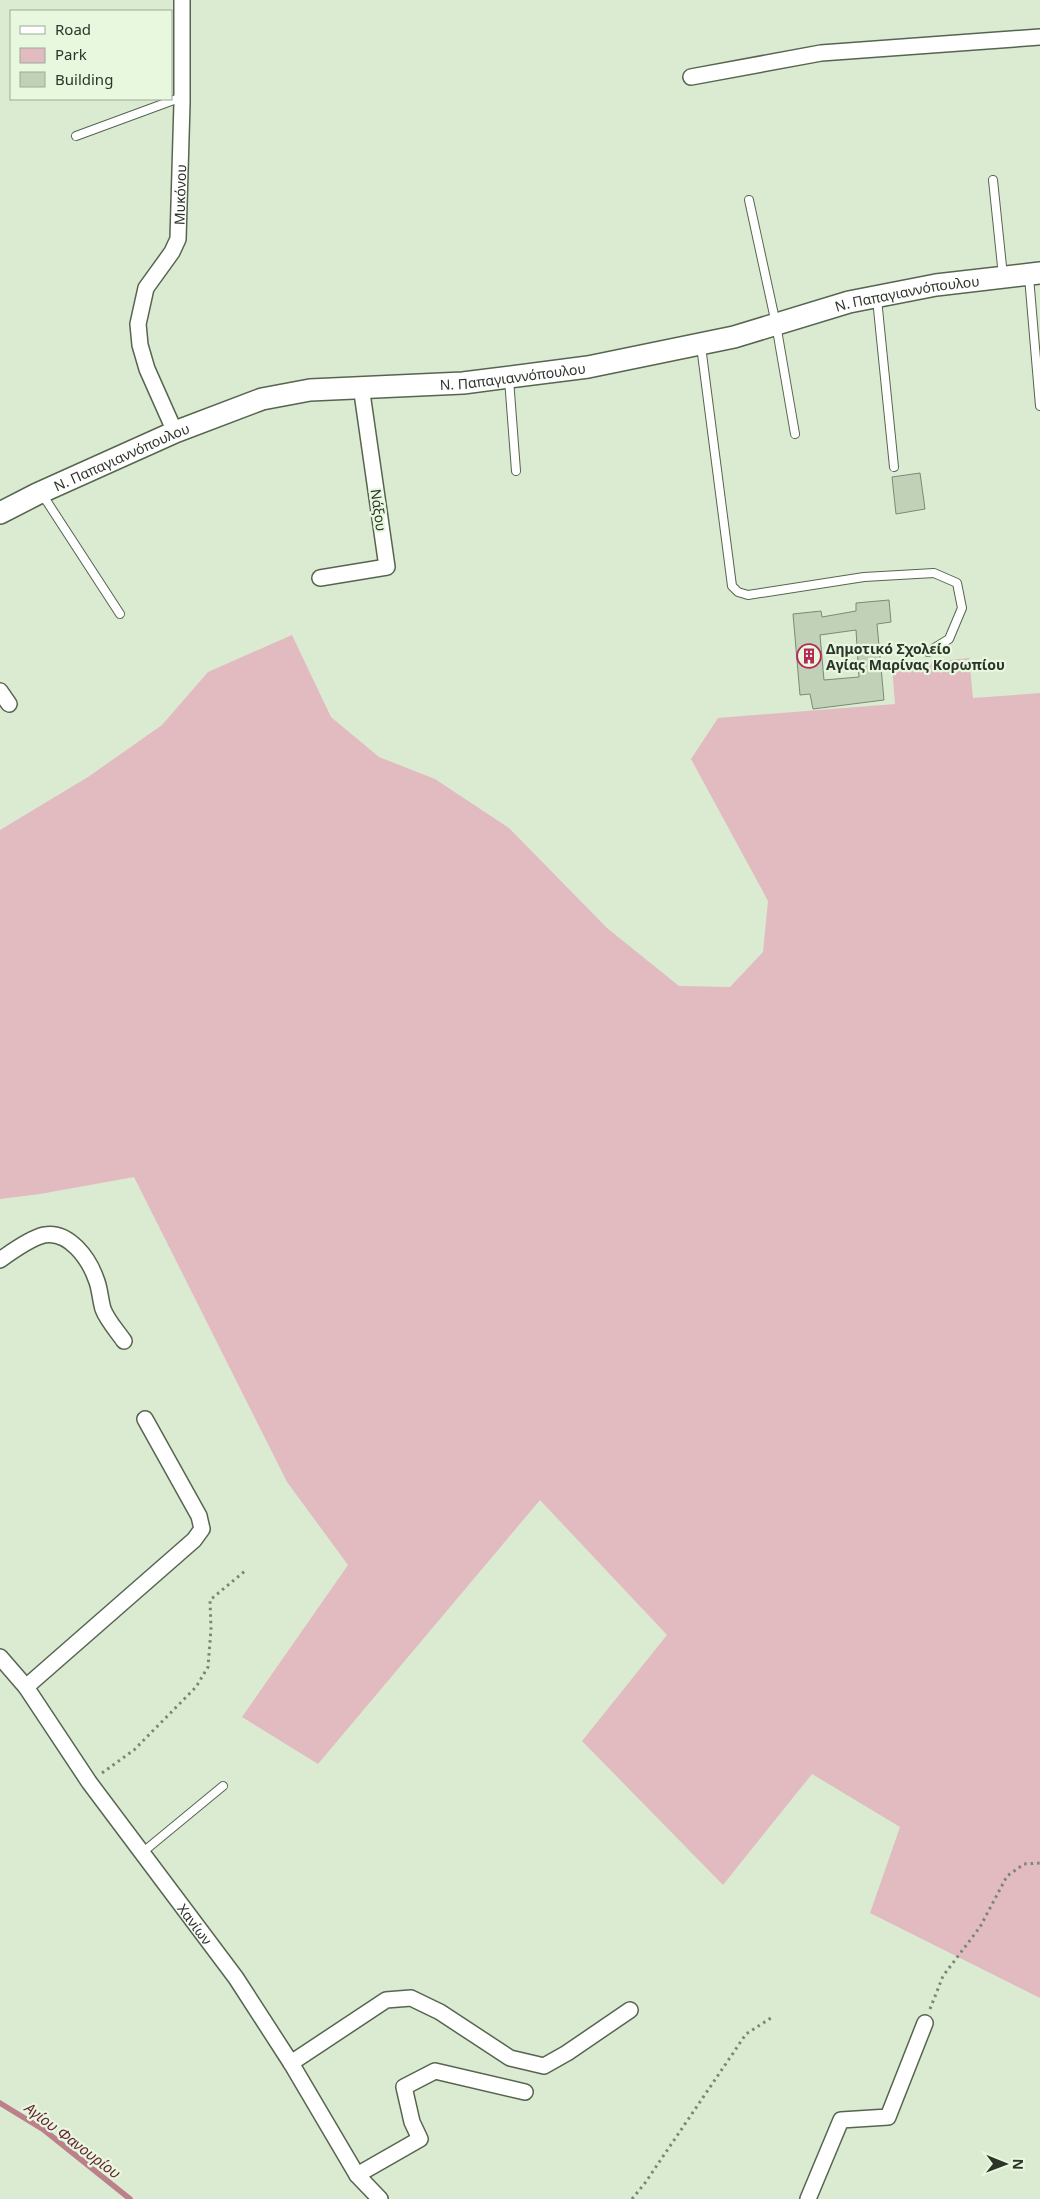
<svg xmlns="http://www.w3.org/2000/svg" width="1040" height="2199" font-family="'Noto Sans',sans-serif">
  <rect width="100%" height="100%" fill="#daebd2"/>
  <path fill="#e2bbc1" d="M292 635 331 717 379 757 435 779 509 828 607 928 679 986 730 987 763 952 768 901 691 759 718 718 895 704 892 666 969 658 973 698 1040 693V1998L870 1913 900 1827 812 1774 723 1885 582 1741 667 1635 540 1500 318 1764 242 1717 348 1565 287 1482 134 1177 40 1194 0 1199V830L88 777 162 725 208 672Z"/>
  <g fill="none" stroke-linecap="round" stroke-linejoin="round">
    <path stroke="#bc808b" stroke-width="5.5" d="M0 2103 44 2130 130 2199"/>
  </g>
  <path fill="#c1d1b8" stroke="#7b8a73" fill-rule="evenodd" d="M920 473 925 509 896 514 892 477Z
    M889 600 891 622 877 624 884 700 813 709 810 694 800 695 793 614 821 611 822 617 856 611V603ZM856 630 859 677 824 680 820 635Z"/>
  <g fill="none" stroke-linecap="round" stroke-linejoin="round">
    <g stroke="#56654f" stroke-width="10">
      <path id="lane" d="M76 136 182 97
        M993 180 1003 276
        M749 200 776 324 795 434
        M1029 277 1040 406
        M877 299 894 467
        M701 346 732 586 738 592 748 595 864 577 934 573 957 583 962 608 949 639 928 652
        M509 379 516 471
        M42 494 120 614
        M143 1852 223 1786"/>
    </g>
    <g stroke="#56654f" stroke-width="18">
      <g id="street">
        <path d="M691 77 821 53 1040 37"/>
        <path id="s1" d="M175 432 147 369 140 345 138 324 146 288 172 252 178 239 182 103V0"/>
        <path d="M320 578 387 567 361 386"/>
        <path d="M0 691 9 704"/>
        <path d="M0 1260C11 1252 31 1238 44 1235 69 1230 89 1259 96 1279 100 1288 100 1299 103 1309 107 1320 117 1331 124 1341"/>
        <path id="s2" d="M0 1657 26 1687 89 1782 236 1978 291 2063 357 2175 380 2199"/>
        <path d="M26 1687 194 1540 202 1529 199 1516 145 1419"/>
        <path d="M291 2063 386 2000 411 1998 440 2012 510 2058 544 2066 567 2053 630 2010"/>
        <path d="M357 2175 420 2139 412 2122 404 2087 435 2071 525 2092"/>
        <path d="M808 2199 841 2120 888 2117 925 2023"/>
      </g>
    </g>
    <g stroke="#56654f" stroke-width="24">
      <g id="secondary">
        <path id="s3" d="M0 513 37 494 175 432 262 399 310 390 463 383 588 367 734 337 849 302 936 285 1040 273"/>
      </g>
    </g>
    <path stroke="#7b8776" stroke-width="3" stroke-dasharray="2.5 4" stroke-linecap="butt" d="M102 1773 134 1750 196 1687 208 1667 211 1629 210 1600 245 1571
      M930 2009 943 1976 980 1927 1007 1876 1024 1864 1040 1863
      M632 2199 645 2183 746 2034 774 2016"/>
    <use href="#lane" stroke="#fff" stroke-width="8"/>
    <use href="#street" stroke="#fff" stroke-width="15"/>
    <use href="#secondary" stroke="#fff" stroke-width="21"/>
  </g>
  <defs>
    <g id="building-ring" transform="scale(1.25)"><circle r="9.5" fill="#e7f8df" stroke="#b72857" stroke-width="1.5"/><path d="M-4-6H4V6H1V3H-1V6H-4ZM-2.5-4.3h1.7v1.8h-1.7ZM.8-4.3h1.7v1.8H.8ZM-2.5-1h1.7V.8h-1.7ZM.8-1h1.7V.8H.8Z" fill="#b72857"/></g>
  </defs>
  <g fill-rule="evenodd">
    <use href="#building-ring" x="809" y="656"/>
  </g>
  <g text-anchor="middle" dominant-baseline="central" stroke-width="4.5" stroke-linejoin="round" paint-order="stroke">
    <g font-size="14" fill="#2d342a" stroke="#e7f8df">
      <text stroke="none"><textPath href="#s1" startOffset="255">Μυκόνου</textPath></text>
      <text stroke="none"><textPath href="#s3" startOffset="942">Ν. Παπαγιαννόπουλου</textPath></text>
      <text stroke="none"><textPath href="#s3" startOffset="538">Ν. Παπαγιαννόπουλου</textPath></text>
      <text stroke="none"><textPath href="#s3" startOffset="134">Ν. Παπαγιαννόπουλου</textPath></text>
      <text transform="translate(379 510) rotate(82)">Νάξου</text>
      <text stroke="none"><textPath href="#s2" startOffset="331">Χανίων</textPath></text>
    </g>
    <g font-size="14" font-weight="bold" fill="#2d342a" stroke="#e7f8df" text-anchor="start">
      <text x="826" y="648">Δημοτικό Σχολείο<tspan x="826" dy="16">Αγίας Μαρίνας Κορωπίου</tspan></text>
    </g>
    <g font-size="15" font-style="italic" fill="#681f33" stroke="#e7f8df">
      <text transform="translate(73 2140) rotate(37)">Αγίου Φανουρίου</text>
    </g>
  </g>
  <rect x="10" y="10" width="162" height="90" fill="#e7f8df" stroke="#9daa97"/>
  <rect x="20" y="26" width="25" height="8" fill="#ffffff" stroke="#9daa97"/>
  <text x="55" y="35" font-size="15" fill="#2d342a">Road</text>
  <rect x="20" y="48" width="25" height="15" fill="#e2bbc1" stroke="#9daa97"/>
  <text x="55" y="60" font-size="15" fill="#2d342a">Park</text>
  <rect x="20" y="72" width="25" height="15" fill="#c1d1b8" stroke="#9daa97"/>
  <text x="55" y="85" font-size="15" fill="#2d342a">Building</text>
  <g transform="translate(1005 2164) rotate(91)" stroke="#e7f8df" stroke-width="4" paint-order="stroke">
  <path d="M0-4L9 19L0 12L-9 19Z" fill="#2d342a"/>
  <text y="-8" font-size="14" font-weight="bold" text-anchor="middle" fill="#2d342a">N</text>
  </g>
</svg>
